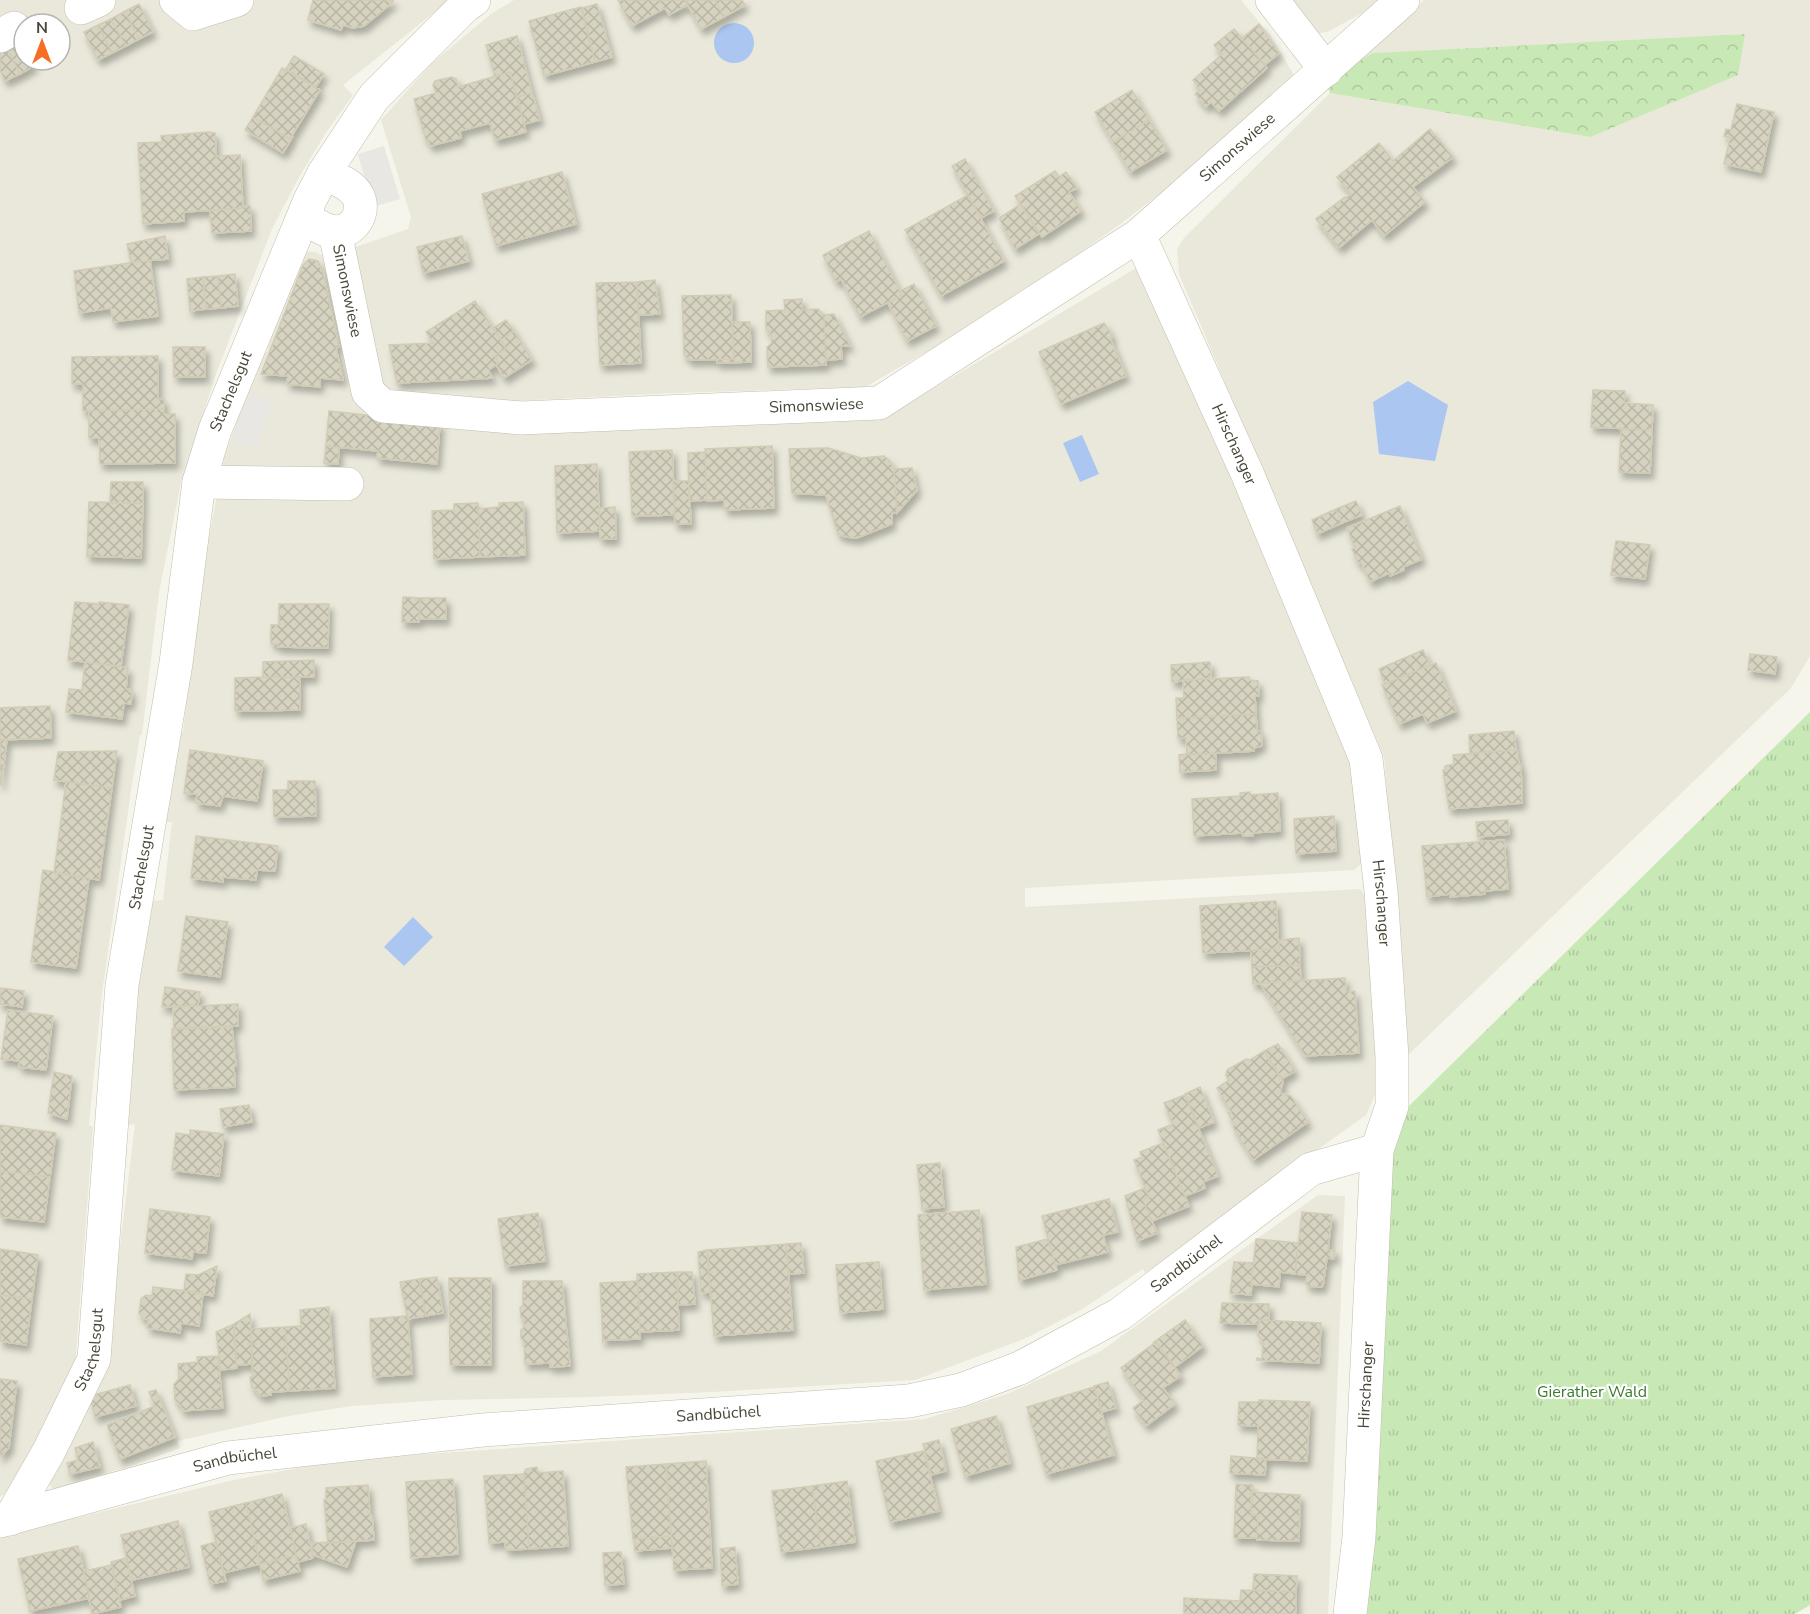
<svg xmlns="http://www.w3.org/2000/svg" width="1810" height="1614" font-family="'Nunito Sans',sans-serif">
  <defs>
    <pattern id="forest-crowns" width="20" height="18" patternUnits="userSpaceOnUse" patternTransform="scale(1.5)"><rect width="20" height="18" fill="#c8e8b6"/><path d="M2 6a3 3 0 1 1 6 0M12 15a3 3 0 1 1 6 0" fill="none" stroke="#adc89d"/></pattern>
    <pattern id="park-tufts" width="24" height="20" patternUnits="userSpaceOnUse" patternTransform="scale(1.5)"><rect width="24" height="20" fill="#c8e8b6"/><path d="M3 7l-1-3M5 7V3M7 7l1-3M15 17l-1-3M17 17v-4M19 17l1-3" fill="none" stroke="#adc89d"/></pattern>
    <pattern id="building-cross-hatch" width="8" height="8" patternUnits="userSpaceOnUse" patternTransform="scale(1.5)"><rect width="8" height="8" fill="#d7d3c1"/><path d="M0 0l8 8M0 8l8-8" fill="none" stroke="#bab6a7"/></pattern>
    <filter id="shadow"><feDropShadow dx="3.5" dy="6" stdDeviation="3" flood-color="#0004"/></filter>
  </defs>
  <rect width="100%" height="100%" fill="#f6f5ec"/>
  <path fill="#e9e8da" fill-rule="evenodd" d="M0 0H450L343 85 353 95 325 134 298 179 272 229 216 374 181 483 159 592 142 735H140L131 791 102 993 89 1125 93 1127 75 1366 12 1489 0 1497ZM24 24H60V60H24Z
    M514 0H1241L1270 35 1297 80 1207 157 1123 222 1035 285 942 343 865 387 674 393 515 401 385 392 347 250 408 229 411 217 381 120 431 64 491 14Z
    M1277 0H1379L1370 9 1329 31 1317 34Z
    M1424 0H1810V656L1791 688 1408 1055 1384 757 1179 274 1177 249 1184 238 1330 93 1590 137 1745 34 1373 53 1325 80 1347 58 1389 35Z
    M302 251 316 252 326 258 360 408 365 409V414L388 417 892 413 1143 264 1354 764 1362 859 1361 864 1354 870 1025 888V907L1360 889 1365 895 1380 1084 1366 1115 1145 1273 1143 1269 1079 1311 1024 1339 915 1380 713 1392 592 1397 442 1400 352 1406 288 1416 177 1441 180 1448 140 1463 55 1489 52 1488 48 1482 109 1336 135 1124 124 1125 135 1008 150 901 163 900 172 822H161L175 733 183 732 200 586 224 458 261 354 268 351 267 339Z
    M1318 1195 1345 1196 1328 1614H0V1536L234 1480 308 1466 384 1457 925 1419 1007 1394 1101 1351Z"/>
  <path fill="url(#forest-crowns)" d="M1745 34 1738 75 1590 137 1330 93 1325 80 1373 53Z"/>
  <path fill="url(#park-tufts)" d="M1810 712V1605L1795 1614H1367L1369 1499 1385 1155 1407 1108Z"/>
  <path fill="#e8e7e3" d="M384 146 400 199 373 207 358 154Z
    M249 393 273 402 256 448 232 439Z"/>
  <path fill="#abc6f0" d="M714 43a20 20 0 1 1 40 0a20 20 0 1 1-40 0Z
    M1408 381 1448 405 1435 461 1379 454 1373 402Z
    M1082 435 1099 474 1080 482 1063 443Z
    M413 917 433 937 404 966 384 947Z"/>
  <path fill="url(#building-cross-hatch)" stroke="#d2ccb5" stroke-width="1.5" filter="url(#shadow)" d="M313 0H393V2L364 26 353 28 343 25 341 30 308 20Z
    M618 0H685L687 5 669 15 665 8 632 26Z
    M685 0H715L724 17 701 29Z
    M715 0H742L745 5 724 17Z
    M139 4 153 32 139 39 125 11Z
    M597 4 612 57 595 62 582 8Z
    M581 7 595 62 544 76 529 21Z
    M125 11 139 39 126 46 111 19Z
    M111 19 126 46 112 53 98 25Z
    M1259 24 1279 53 1265 65 1242 38Z
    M98 25 112 53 98 60 84 32Z
    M1234 29 1267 68 1219 111 1211 102 1206 107 1195 94 1200 90 1193 80 1222 54 1214 45Z
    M517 36 532 93 517 97 510 72 495 77 486 45Z
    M21 41 24 47V60H31L34 66 20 74 7 48Z
    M7 48 20 74 5 81 0 70V51Z
    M294 56 324 74 316 87 286 69Z
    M282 68 320 90 290 139 253 117Z
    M510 72 526 132 495 140 490 123 460 131 461 138 430 146 428 139 426 140 414 99 436 93 433 85 435 81 452 77 456 79 458 87Z
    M1132 90 1149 120 1113 142 1095 112Z
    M532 93 540 120 524 124 517 97Z
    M1737 104 1774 112 1761 172 1724 164 1730 138 1724 136 1726 129 1731 130Z
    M253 117 290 139 292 138 283 153 245 130Z
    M1149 120 1167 150 1130 172 1113 142Z
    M1430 129 1453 157 1413 187 1425 202 1384 236 1372 220 1339 248 1316 219 1345 197 1346 198 1351 194 1337 177 1379 143 1393 161Z
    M208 132 215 133 216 156 240 155 243 208 184 212V221L143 224 138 143 162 142 161 136Z
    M965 159 994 211 981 218 952 166Z
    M1055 171 1059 177 1066 172 1077 188 1069 192 1081 211 1042 237 1015 196Z
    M562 172 576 224 496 246 482 194Z
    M968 195 1004 261 941 296 905 230Z
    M1021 204 1039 234 1015 249 999 218Z
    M243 206H250L251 231 212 233 210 210 243 208Z
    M869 231 902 295 860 317 841 279 836 282 823 255Z
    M165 236 168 259 131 262 127 244Z
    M462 236 469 261 423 273 417 247Z
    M309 259 318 261 323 273 339 347 336 348 343 380 320 378V387L287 384 288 376 261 374 303 265Z
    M150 260 158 316 113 322 111 308 79 313 74 271Z
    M235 274 238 306 221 308 218 276Z
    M218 276 221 308 206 309 203 277Z
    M203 277 206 309 190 311 187 279Z
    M655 280 660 314 638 315 637 282Z
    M637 282 641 363 600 365 596 283Z
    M914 284 936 326 907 341 888 303 902 295 900 291Z
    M731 295 734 359 690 360 684 355 682 296Z
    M802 299V310L818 309 824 315 826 365 768 367 767 347 772 343 771 334 766 329V311L785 310 784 300Z
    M475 301 506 348 495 356 499 363 488 370 493 378 397 383 389 345 433 343 426 332Z
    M834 314 850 346H841L842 359 826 360 824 315Z
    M506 320 514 331 501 340 493 328Z
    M732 322H750L751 362 717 363V359H734Z
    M1104 323 1113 337 1110 338 1126 376 1061 404 1039 352Z
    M514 331 532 360 504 378 496 365 499 363 495 356 506 348 501 340Z
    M173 347H189V377H174Z
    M189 347H205V377H189Z
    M158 356V399H164V409L83 411V384H72V357Z
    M1593 390 1625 391 1624 403 1653 405 1652 430 1591 427Z
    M164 409V414H175V463L100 464 99 438H89V411Z
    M329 411 440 423 437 464 377 458 378 451 326 446Z
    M1621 429 1652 430 1650 473 1619 472Z
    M326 446 339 448 338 464 324 463Z
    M772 446 774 508 725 510 724 500 707 501 705 449Z
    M828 448 861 458 884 456 889 460 894 469 897 513H892V524L857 538 846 537 838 534 826 495 792 493 789 449Z
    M672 450 675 515 632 516 629 452Z
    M705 452 707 500 689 501 688 453Z
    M597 464 600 531 557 533 555 466Z
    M912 468 917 490 897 513 894 469Z
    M673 481H689L691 524H675Z
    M111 482H143V503H110Z
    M1356 501 1362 515 1342 523 1336 509Z
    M89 502 143 503 141 558 87 556Z
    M523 502 525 555 480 557 478 509 499 507V503Z
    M478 503 480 557 434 559 432 511 454 510V504Z
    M1400 506 1422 559 1403 567 1404 570 1390 576 1389 573 1370 582 1361 562 1358 563 1352 549 1355 548 1347 528Z
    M615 507 616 539H600L599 508Z
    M1336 509 1342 523 1317 534 1312 520Z
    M1616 541 1650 545 1645 579 1611 575Z
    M403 597 420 598 419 622H402Z
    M420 598H446V619H419Z
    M75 602 99 604V602L129 605 121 666 68 660Z
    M279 604H329L328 648 278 647V644H271V625H279Z
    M1423 650 1430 665 1385 684 1379 669Z
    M1750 654 1777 657 1775 674 1748 670Z
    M314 660V677H263V662Z
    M85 662 128 668 126 689 132 690 131 704 124 703 122 719 66 712 69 689 82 690Z
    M1210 662 1211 678 1172 682 1171 665Z
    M1436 663 1456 711 1427 723 1423 714 1399 724 1382 685Z
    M263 677H300V710L235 711V678Z
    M1249 677 1250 680 1258 681 1259 696H1255L1256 714 1177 718 1176 698H1184L1183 680Z
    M50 706 51 738 0 740V708Z
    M1256 714 1257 731H1261L1262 746 1254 748V751L1187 755 1186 738H1178L1177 718Z
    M1514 731 1516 750 1470 753 1469 735Z
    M7 739 1 785H0V740Z
    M190 750 263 761 257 801 223 796 220 806 196 803 197 794 184 793Z
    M1517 750 1519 764H1521L1522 803 1449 809 1443 770H1445V766L1454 764 1453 755Z
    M117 751 112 788 54 780 58 752Z
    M1186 754H1216V770L1180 772 1179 755Z
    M288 781H315L316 816 274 817 273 790H288Z
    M66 782 112 788 99 880 54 873Z
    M1250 792V795L1278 793 1280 831 1253 833V836H1243L1242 833 1194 836 1192 799 1240 796V793Z
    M1334 816 1336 851 1296 854 1294 819Z
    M1508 820 1509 834 1478 837 1476 822Z
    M196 836 278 846 275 871 257 870 256 880 223 877V882L191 878Z
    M1504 840 1508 889 1485 891V894L1450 897V894L1427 897 1422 846Z
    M43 870 89 878 76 968 31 962Z
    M1276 901 1279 949 1203 953 1200 906Z
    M186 916 228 922 220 977 178 971Z
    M1299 938 1300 965 1252 967 1251 950 1279 949V940Z
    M1300 965 1301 980 1253 984 1252 967Z
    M1345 978 1346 992 1355 991 1359 1053 1305 1056 1260 983Z
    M165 987 200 992 198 1005 162 1007Z
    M0 988 24 991 22 1007 0 1004Z
    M238 1004V1026L174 1028 173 1007Z
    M8 1010 53 1016 46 1070 19 1067 20 1061 1 1059Z
    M232 1027 236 1066H234L235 1087 174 1090 172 1029Z
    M1278 1044 1295 1071 1282 1079 1264 1051Z
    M1264 1051 1283 1082 1280 1093 1291 1096 1308 1122 1253 1160 1233 1127 1235 1125 1228 1113 1231 1112 1217 1088 1229 1080 1226 1075 1227 1070 1246 1059 1250 1060Z
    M54 1072 72 1076 67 1119 48 1113Z
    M1200 1087 1214 1122 1199 1128 1185 1094Z
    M1185 1095 1218 1176 1203 1182 1205 1188 1185 1196 1158 1130 1173 1124 1164 1103Z
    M249 1105 252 1122 223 1127 220 1109Z
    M0 1125 56 1133 50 1177 0 1171Z
    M190 1130 224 1134 219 1176 172 1170 176 1133 190 1135Z
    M1163 1143 1189 1206 1152 1221 1143 1200 1149 1197 1134 1160 1142 1157 1140 1152Z
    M940 1163 944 1207 922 1209 917 1165Z
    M0 1171 50 1177 44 1222 0 1217Z
    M1145 1188 1149 1197 1143 1200 1157 1233 1137 1241 1125 1196Z
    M1109 1199 1118 1232 1103 1235 1108 1252 1055 1265 1042 1216Z
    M150 1209 210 1217 206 1253 193 1252 192 1259 145 1253Z
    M979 1210 986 1284 924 1290 918 1215Z
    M1302 1212 1332 1215 1328 1250H1335L1334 1259 1327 1258 1323 1286 1321 1287 1308 1286V1284H1306L1307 1275 1295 1274Z
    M538 1213 545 1261 505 1266 498 1219Z
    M1048 1239 1057 1270 1019 1280 1016 1247Z
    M1256 1239 1298 1243 1295 1274 1280 1272 1279 1287 1251 1284Z
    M801 1243 804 1273 789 1274 786 1244Z
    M786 1244 793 1330 714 1336 707 1250Z
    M0 1249 38 1255 32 1299 0 1295Z
    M707 1250 710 1292 701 1293 698 1252Z
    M877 1262H879L883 1309 840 1313 836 1265Z
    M1234 1262 1253 1263 1251 1295 1230 1293Z
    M217 1266 213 1296 184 1291 186 1274 198 1275Z
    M677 1272 679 1330 640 1332 637 1274Z
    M677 1272H692L695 1304 678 1305Z
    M437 1277 443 1313 426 1316 419 1279Z
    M449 1278H491V1365H450Z
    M419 1279 426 1316 408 1319 400 1282Z
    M523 1281H562L570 1366 550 1367V1363L525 1364 524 1341 521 1338V1330L524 1327V1320L521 1317 520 1308 523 1305Z
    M638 1281 640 1339 604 1340 603 1342 600 1283Z
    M153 1287 203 1293 199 1326 181 1323 180 1333 147 1328 149 1320 143 1318 139 1313 141 1299 146 1295 152 1296Z
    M0 1295 32 1299 26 1345 0 1341Z
    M1222 1303 1269 1304V1320H1259V1324L1220 1323Z
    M329 1307 335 1388 290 1391 285 1327 301 1326 300 1310Z
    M250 1314 252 1364 236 1365 234 1324Z
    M406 1316 408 1319 412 1374 373 1377 370 1319Z
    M1185 1320 1203 1346 1175 1367 1156 1342H1154Z
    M1259 1320 1321 1323 1319 1363 1257 1360V1358L1262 1359 1263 1342 1258 1336Z
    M234 1324 237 1368 221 1370 216 1332Z
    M285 1327 290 1391 271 1392V1395L260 1396 254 1388H252L250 1377H253L251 1329Z
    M1156 1342 1181 1376 1163 1388 1175 1404 1146 1426 1133 1408 1144 1400 1121 1368Z
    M218 1356 223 1408 182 1411 181 1406 175 1400 174 1384 179 1379 178 1364 198 1362 197 1357Z
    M0 1379 17 1381 9 1448 0 1457Z
    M1108 1382 1116 1408 1102 1412 1094 1386Z
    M130 1385 136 1406 95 1417 90 1396Z
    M1094 1387 1114 1455 1046 1474 1027 1407Z
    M156 1390 175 1437 120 1459 107 1425 155 1406 149 1392Z
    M1259 1400 1310 1402 1307 1461 1257 1459 1258 1426 1238 1425 1239 1402H1259Z
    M996 1416 1010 1463 965 1476 951 1429Z
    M939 1440 946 1471 931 1475 923 1444Z
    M93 1442 100 1467 70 1474 67 1463 78 1460 75 1448Z
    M924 1451 939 1511 890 1522 876 1461Z
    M1231 1456 1266 1459 1265 1475 1230 1473Z
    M706 1461 712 1568 674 1570 666 1464Z
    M666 1464 671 1536 633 1539 626 1467Z
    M537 1467 538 1473 563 1471 568 1546 529 1549 524 1473 526 1469Z
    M524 1474 529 1549 506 1550 505 1542 489 1543 484 1476Z
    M453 1479 458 1554 411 1558 406 1482Z
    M847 1481 855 1542 821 1547 812 1486Z
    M1236 1484 1253 1485 1251 1515H1258L1257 1538H1234Z
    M368 1485 370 1515H372L374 1540 328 1543 324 1500H326V1488Z
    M812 1486 821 1547 781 1552 772 1491Z
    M1251 1492 1300 1495 1299 1541 1257 1540 1258 1515H1251Z
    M282 1494 296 1555 260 1564 246 1503Z
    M246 1503 260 1564 223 1573 209 1512Z
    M178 1521 189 1567 132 1580 121 1535Z
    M306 1524 313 1558 298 1562 290 1528Z
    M671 1536 672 1548 635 1551 634 1539Z
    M356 1541 347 1567 313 1555 312 1543Z
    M216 1542 226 1581 210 1584 201 1546Z
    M78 1546 90 1598 30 1611 18 1559Z
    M735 1547 738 1584 722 1586 720 1549Z
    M621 1552 624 1584 605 1585 603 1553Z
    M296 1555 300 1571 263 1580 260 1564Z
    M126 1558 135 1596 120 1600 111 1562Z
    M112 1565 121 1607 92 1614 84 1571Z
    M1254 1574 1297 1576 1296 1592 1253 1590Z
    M1241 1590 1296 1592V1614H1184V1598L1240 1601Z"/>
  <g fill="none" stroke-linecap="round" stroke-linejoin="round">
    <g stroke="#c1bfae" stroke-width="34">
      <g id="minor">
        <path d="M176 0 193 14 237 0"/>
        <path d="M1272 0 1326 70"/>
        <path d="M81 8 99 0"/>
        <path d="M0 36 14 28"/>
        <path d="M315 224C323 229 332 234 342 231 358 227 366 207 356 193 349 183 334 178 324 173"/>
        <path id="s1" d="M335 232 368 392 383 406 521 418 879 403 1139 235 1403 0"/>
        <path id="s2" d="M1139 235 1247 473 1366 759 1381 891 1392 1057V1106L1377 1150 1359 1537 1350 1614"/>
        <path d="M199 482 347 484"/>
        <path id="s3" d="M10 1519 49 1451 94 1359 122 985 176 663 199 482 215 430 310 200 324 173 374 97 465 6 474 0"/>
        <path id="s4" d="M0 1521 228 1458 483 1430 909 1401 961 1390 1020 1368 1120 1314 1311 1169 1377 1150"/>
      </g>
    </g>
    <use href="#minor" stroke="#fff" stroke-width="33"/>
  </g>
  <g text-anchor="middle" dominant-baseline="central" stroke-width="4.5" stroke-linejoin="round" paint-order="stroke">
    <g font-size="16" fill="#4a4739" stroke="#fff">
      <text stroke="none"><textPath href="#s1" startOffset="1122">Simonswiese</textPath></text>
      <text stroke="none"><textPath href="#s1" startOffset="60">Simonswiese</textPath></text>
      <text stroke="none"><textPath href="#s3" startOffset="1161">Stachelsgut</textPath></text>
      <text stroke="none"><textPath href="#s1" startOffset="618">Simonswiese</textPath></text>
      <text stroke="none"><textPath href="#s2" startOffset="230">Hirschanger</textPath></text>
      <text stroke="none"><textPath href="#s3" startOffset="675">Stachelsgut</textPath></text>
      <text stroke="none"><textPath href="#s2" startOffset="716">Hirschanger</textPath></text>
      <text stroke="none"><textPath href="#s4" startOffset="1233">Sandbüchel</textPath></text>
      <text stroke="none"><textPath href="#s3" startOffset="189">Stachelsgut</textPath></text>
      <text transform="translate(1366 1385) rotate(-87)">Hirschanger</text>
      <text stroke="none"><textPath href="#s4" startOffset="729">Sandbüchel</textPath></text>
      <text stroke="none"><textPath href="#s4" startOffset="243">Sandbüchel</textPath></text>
    </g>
    <g font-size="16" fill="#3b7c2c" stroke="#fff">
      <text x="1592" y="1392">Gierather Wald</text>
    </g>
  </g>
  <g transform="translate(42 42)"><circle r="28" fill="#ffffff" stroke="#b7b5b0" stroke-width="1.5"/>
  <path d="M0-4.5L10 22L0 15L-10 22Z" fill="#f66d23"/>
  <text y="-9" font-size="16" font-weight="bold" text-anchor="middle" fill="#4a4739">N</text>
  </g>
</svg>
